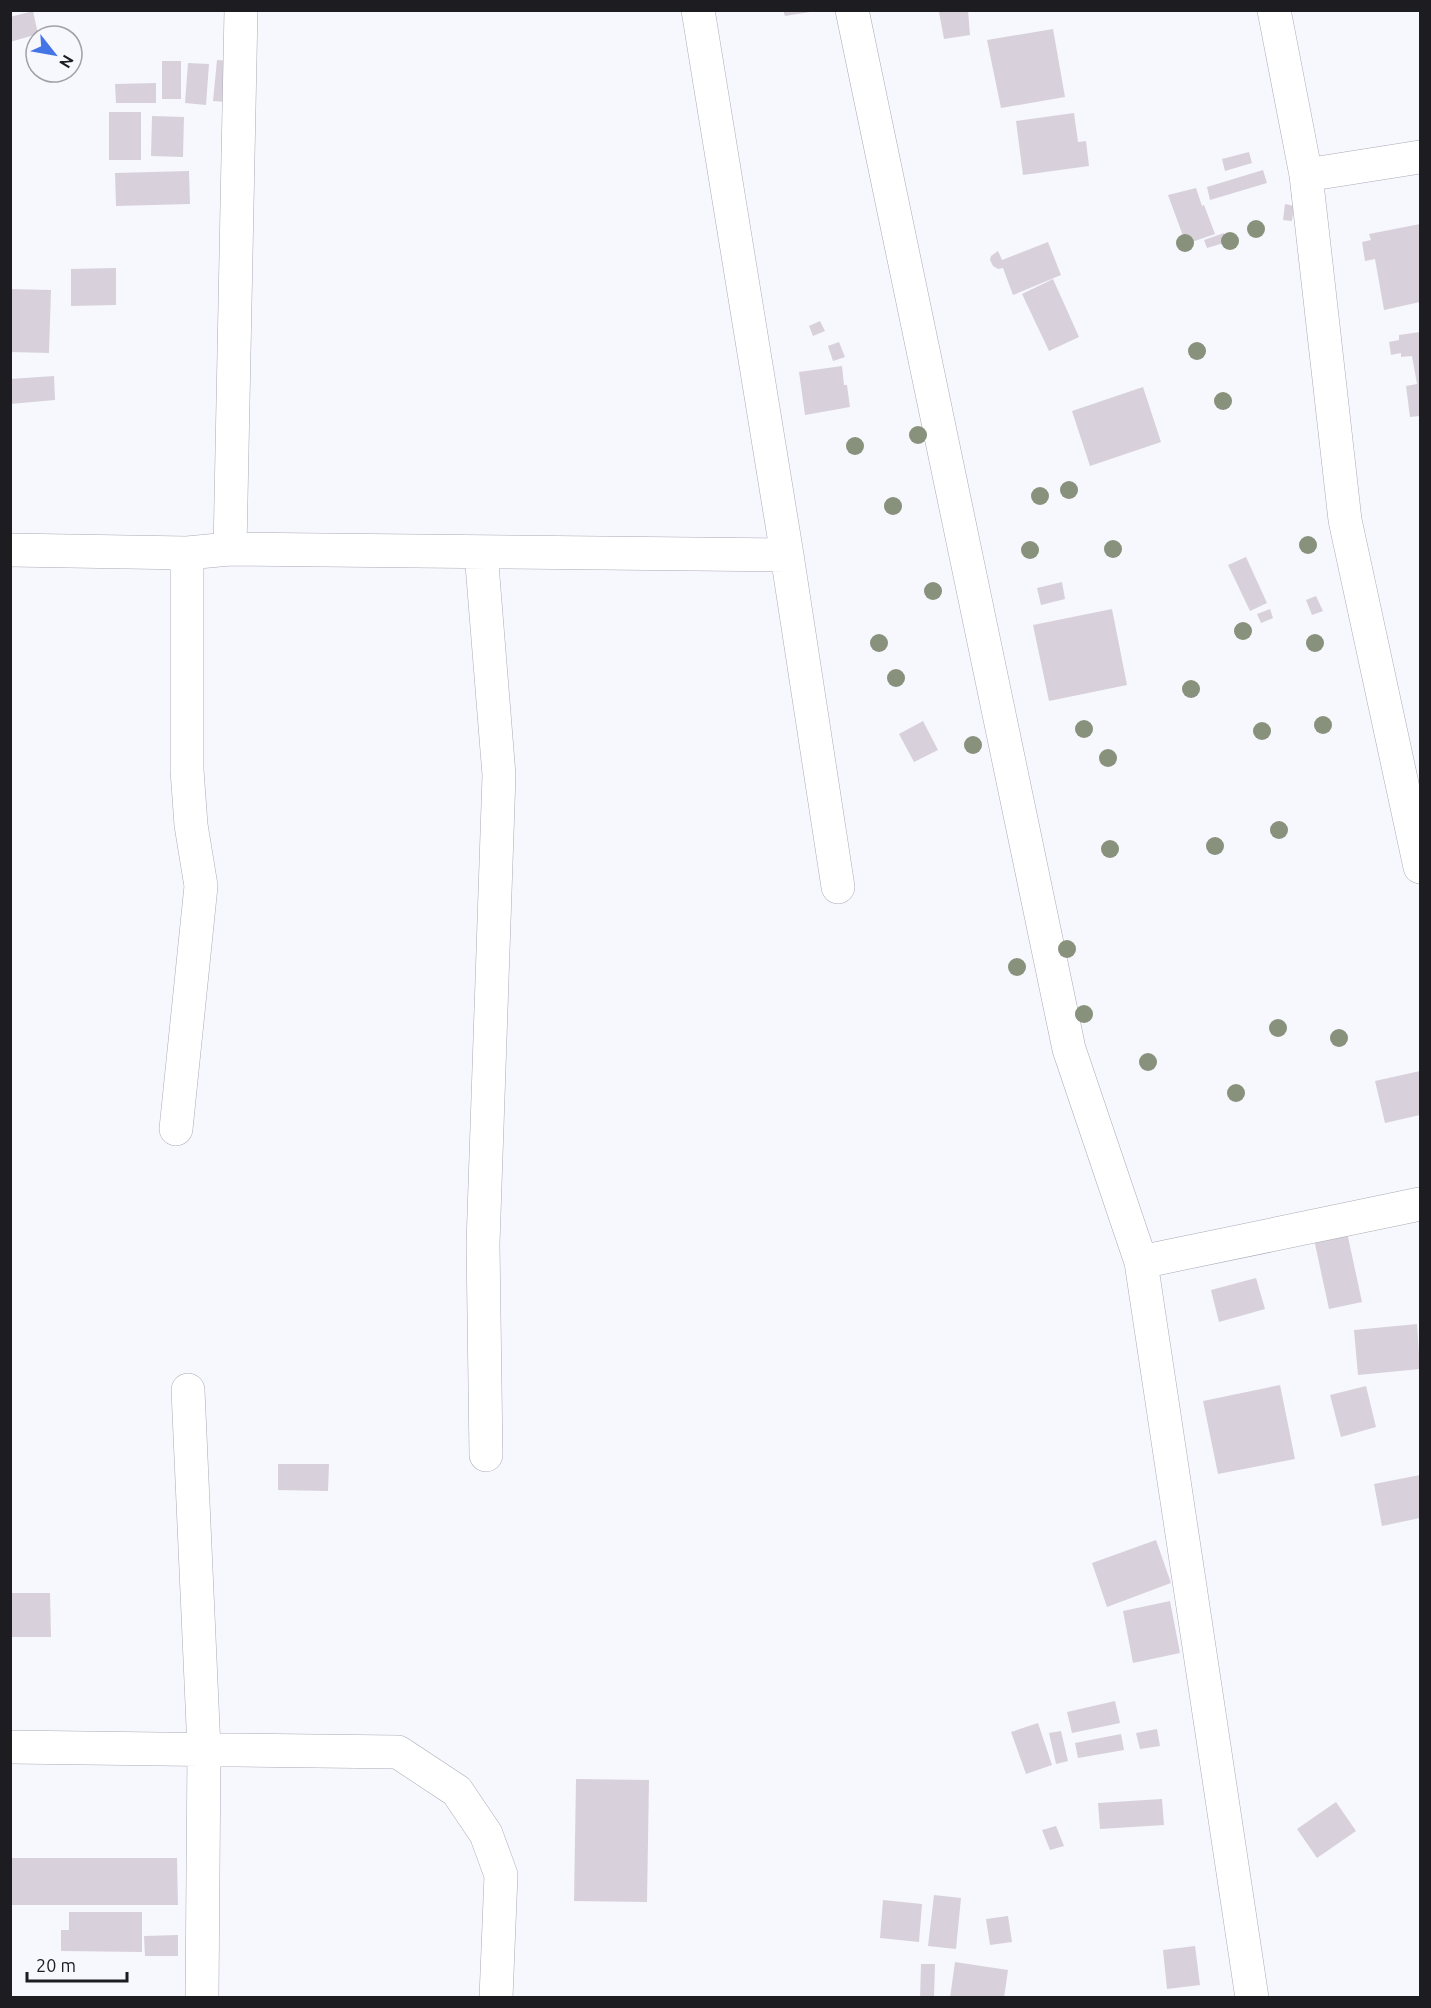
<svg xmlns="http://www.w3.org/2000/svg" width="1431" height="2008" font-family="Ubuntu,sans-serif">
  <rect width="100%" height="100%" fill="#f7f7fe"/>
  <path fill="#d8d1db" d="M783 10H810V12L785 16Z
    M947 10H968L970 35 944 39 939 12Z
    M33 11 38 34 10 42V17Z
    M1053 29 1065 97 1001 108 987 40Z
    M217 60 231 61 227 102 213 101Z
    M162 61H181V99H162Z
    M188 63 209 64 206 105 185 103Z
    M156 83V103H116L115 84Z
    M109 112H141V160H109Z
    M1074 113 1078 142 1086 141 1089 166 1023 175 1016 121Z
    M152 116 184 117 183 157 151 156Z
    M1249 152 1252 163 1225 171 1222 159Z
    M1263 170 1267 183 1210 200 1207 187Z
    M189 171 190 204 116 206 115 173Z
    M1196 188 1202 206 1204 205 1215 234 1186 244 1168 195Z
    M1285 204 1294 206 1292 221 1283 220Z
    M1420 224V302L1384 310 1375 259 1365 261 1362 242 1371 240 1369 234Z
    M1224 233 1227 242 1207 248 1204 240Z
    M1048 242 1061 275 1013 295 1003 268 998 269 993 266 990 260 991 256 998 251 1002 260Z
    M116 268V305L71 306V269Z
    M1053 279 1079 337 1049 351 1022 294Z
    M10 289 51 290 49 353 10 352Z
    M820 321 825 331 813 336 809 326Z
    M1420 332V416L1410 417 1406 386 1417 384 1412 356 1401 357V353L1391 355 1389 342 1399 340V335Z
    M839 342 845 357 833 361 828 346Z
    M842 366 844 385H847L850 407 805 415 799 372Z
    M54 376 55 400 10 404V379Z
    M1143 387 1161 442 1090 466 1072 411Z
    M1246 557 1267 603 1250 611 1228 565Z
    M1062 582 1065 599 1041 605 1037 588Z
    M1316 596 1323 611 1312 615 1306 600Z
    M1112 609 1127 685 1049 701 1033 625Z
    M1270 609 1273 618 1261 623 1257 614Z
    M923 721 938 750 914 762 899 734Z
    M1420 1071V1115L1385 1123 1375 1081Z
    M1345 1223 1362 1302 1329 1309 1312 1230Z
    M1256 1278 1265 1309 1219 1322 1211 1290Z
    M1417 1324 1420 1369 1358 1375 1354 1330Z
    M1280 1385 1295 1459 1218 1474 1203 1401Z
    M1366 1386 1376 1427 1341 1437 1330 1395Z
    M278 1464H329L328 1491 278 1490Z
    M1420 1475V1518L1382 1526 1374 1484Z
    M1156 1540 1171 1583 1107 1607 1092 1563Z
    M10 1593H50L51 1637H10Z
    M1170 1601 1180 1653 1133 1663 1123 1611Z
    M1115 1701 1120 1723 1072 1733 1067 1712Z
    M1038 1723 1052 1765 1026 1774 1011 1732Z
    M1157 1729 1160 1746 1140 1749 1136 1733Z
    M1061 1731 1068 1761 1056 1764 1049 1733Z
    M1121 1734 1124 1750 1078 1758 1075 1743Z
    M576 1779 649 1780 647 1902 574 1901Z
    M1162 1799 1164 1825 1100 1829 1098 1803Z
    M1336 1802 1356 1831 1317 1858 1297 1829Z
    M1056 1826 1064 1846 1050 1850 1042 1830Z
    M10 1858H177L178 1905H10Z
    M934 1895 961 1898 956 1949 928 1946Z
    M883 1900 922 1904 919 1942 880 1938Z
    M69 1912H142V1952L61 1951V1930H69Z
    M1008 1916 1012 1942 990 1945 986 1919Z
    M178 1935V1956H145L144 1936Z
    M1195 1946 1200 1985 1167 1989 1163 1950Z
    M955 1962 1008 1970 1004 1998H950Z
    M921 1964H935L934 1998H920Z"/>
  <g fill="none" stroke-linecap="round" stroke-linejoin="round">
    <g stroke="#aaabb6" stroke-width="34">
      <path id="minor" d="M698 10 787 555 838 887
        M852 10 1069 1049 1141 1262 1252 1998
        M1274 10 1306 175 1345 520 1420 867
        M1306 175 1420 157
        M230 549 241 10
        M10 550 187 553 230 549 787 555
        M481 552 499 775 483 1244 486 1455
        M176 1129 201 886 191 825 187 770V553
        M1141 1262 1420 1204
        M188 1390 204 1749 202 1998
        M10 1747 398 1752 457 1791 486 1834 501 1875 496 1998"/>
    </g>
    <use href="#minor" stroke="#fff" stroke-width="33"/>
  </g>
  <g fill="#87917b">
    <circle cx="1256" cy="229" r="9"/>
    <circle cx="1230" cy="241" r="9"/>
    <circle cx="1185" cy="243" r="9"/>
    <circle cx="1197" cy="351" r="9"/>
    <circle cx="1223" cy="401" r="9"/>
    <circle cx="918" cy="435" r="9"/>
    <circle cx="855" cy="446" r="9"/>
    <circle cx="1069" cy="490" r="9"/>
    <circle cx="1040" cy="496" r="9"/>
    <circle cx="893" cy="506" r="9"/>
    <circle cx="1308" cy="545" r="9"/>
    <circle cx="1113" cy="549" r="9"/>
    <circle cx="1030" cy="550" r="9"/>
    <circle cx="933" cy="591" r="9"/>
    <circle cx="1243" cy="631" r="9"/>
    <circle cx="879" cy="643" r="9"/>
    <circle cx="1315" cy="643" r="9"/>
    <circle cx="896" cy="678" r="9"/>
    <circle cx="1191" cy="689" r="9"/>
    <circle cx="1323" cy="725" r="9"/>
    <circle cx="1084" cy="729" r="9"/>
    <circle cx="1262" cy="731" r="9"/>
    <circle cx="973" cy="745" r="9"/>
    <circle cx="1108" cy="758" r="9"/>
    <circle cx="1279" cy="830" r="9"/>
    <circle cx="1215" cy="846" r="9"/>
    <circle cx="1110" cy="849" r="9"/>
    <circle cx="1067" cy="949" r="9"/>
    <circle cx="1017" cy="967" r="9"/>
    <circle cx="1084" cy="1014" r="9"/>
    <circle cx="1278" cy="1028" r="9"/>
    <circle cx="1339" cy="1038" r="9"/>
    <circle cx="1148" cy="1062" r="9"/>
    <circle cx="1236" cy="1093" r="9"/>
  </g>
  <rect width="1431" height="2008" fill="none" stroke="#1d1d21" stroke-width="24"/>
  <g transform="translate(54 54) rotate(121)"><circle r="28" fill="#f7f7fe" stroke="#a0a0a6" stroke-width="1.5"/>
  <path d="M0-4.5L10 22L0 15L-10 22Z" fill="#4475e7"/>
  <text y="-9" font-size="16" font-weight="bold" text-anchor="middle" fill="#1d1d21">N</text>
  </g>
  <path d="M27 1972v9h100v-9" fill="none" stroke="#1d1d21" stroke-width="3"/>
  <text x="36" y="1972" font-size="18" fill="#1d1d21" stroke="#f7f7fe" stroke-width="4.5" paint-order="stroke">20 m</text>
</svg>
